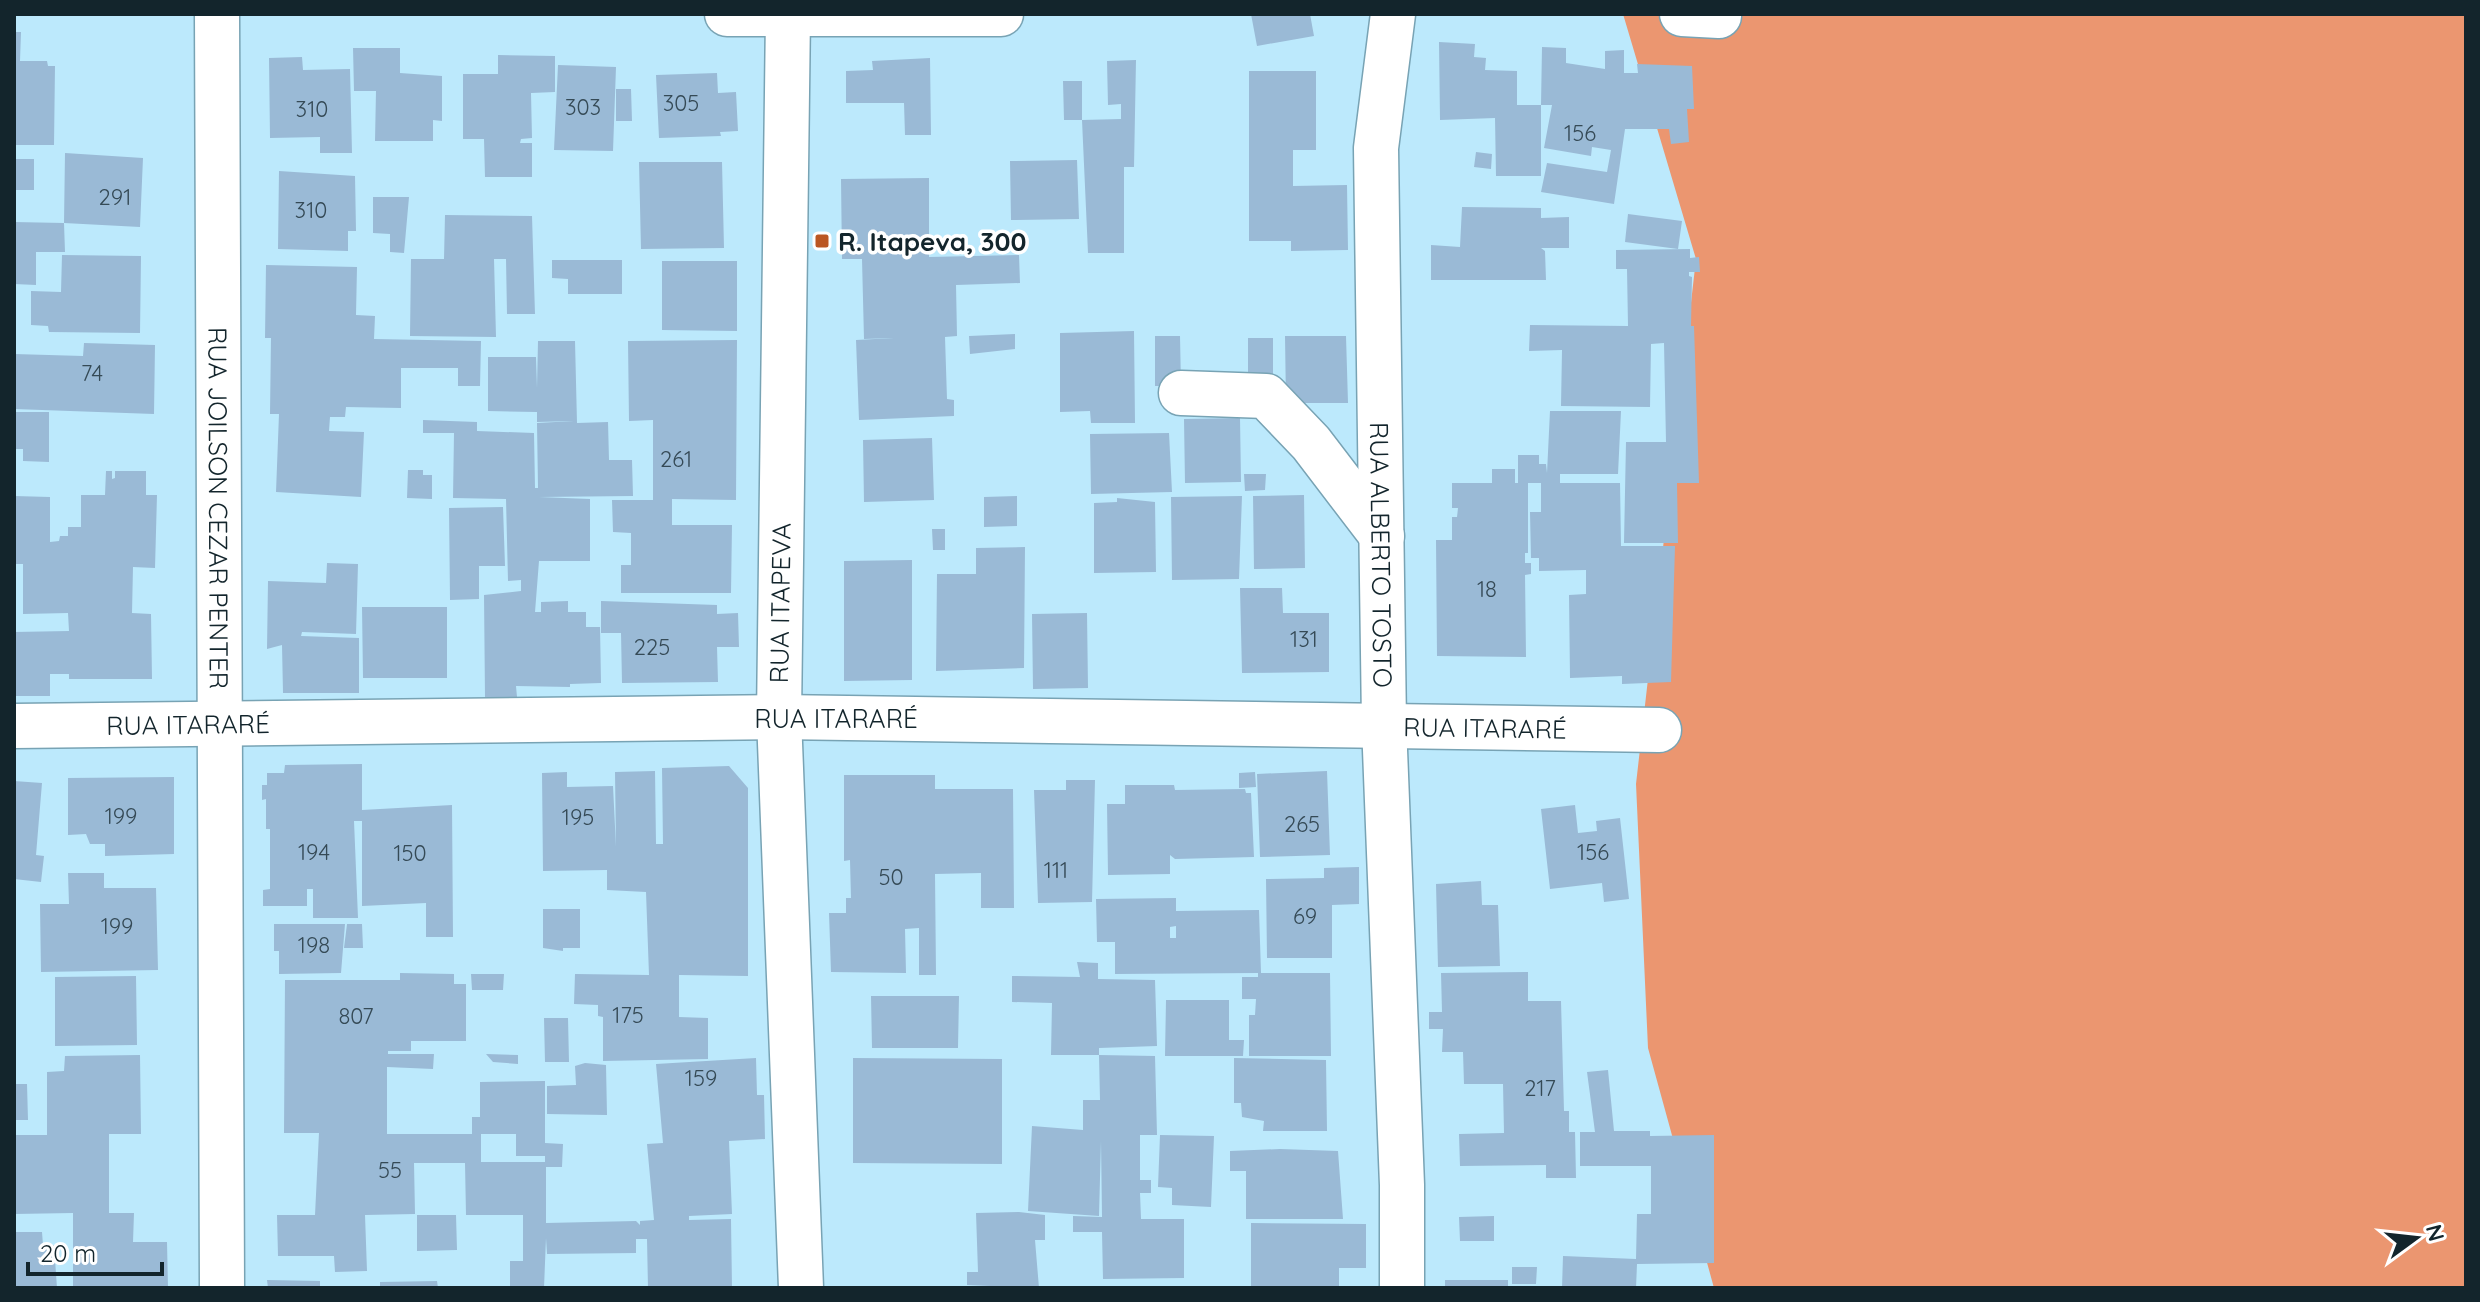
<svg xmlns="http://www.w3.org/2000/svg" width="2480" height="1302" font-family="Quicksand,sans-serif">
  <rect width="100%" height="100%" fill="#bce9fc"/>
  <path fill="#eb9670" d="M1623 14H2466V1288H1714L1648 1048 1636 784 1696 259Z"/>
  <path fill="#9abad6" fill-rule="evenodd" d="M1251 14H1310L1314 36 1257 46Z
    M14 32H21L20 61H47L48 66H55L54 145H14Z
    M1439 42 1475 44 1474 57 1486 58 1485 70 1517 71V105H1541V176H1496L1495 118 1440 120Z
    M1542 47 1566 48V63L1605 69V51L1624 50V73H1638L1637 64 1692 66 1694 109H1687L1689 142 1671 144 1669 129H1625L1614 204 1541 192 1547 163 1607 172 1611 150 1592 147 1591 156 1544 148 1552 105H1541Z
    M353 48H400V73L442 76V121L433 120V141H375L376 91H354Z
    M498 55 555 56V92L531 93 532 138 521 139 520 143H532V177H485L484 139H463V74H498Z
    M302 57 303 70 350 69 352 153H320V137L270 138 269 58Z
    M930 58 931 135H905L904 103H846V71L873 70 872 61Z
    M1136 60 1134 167H1124V253H1088L1082 120H1064L1063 81H1082V120L1121 119V104L1108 105 1107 61Z
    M558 65 616 67 613 151 554 150Z
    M1249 71H1316V150H1293V186L1347 185 1348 250 1291 251V241H1249Z
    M717 73 718 93 736 92 738 131 720 132 721 136 659 138 656 75Z
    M616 89H631L632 121H616Z
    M1476 152 1492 154 1491 169 1474 167Z
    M65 153 143 158 140 227 64 223Z
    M14 159H34V190H14Z
    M1077 160 1079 219 1011 220 1010 161Z
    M639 162H722L724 248 641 249Z
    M279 171 355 176 356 231H348V251L278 249Z
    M929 178V257L1019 255 1020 283 956 285 957 336 945 337 947 399 954 400V416L859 420 856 340 894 338 864 339 862 259H842L841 179Z
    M373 197H409L404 253 390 252V234L373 233Z
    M1462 207 1541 208V218L1569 217V248H1541L1545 251 1546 280H1431V245L1460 247Z
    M1628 214 1682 221 1678 249 1625 242Z
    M445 215 532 216 535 314H507L506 259H494L496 337 410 336 411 259H444Z
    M14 222 64 223 65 252H36V285L14 284Z
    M1690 249V258L1699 257 1700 272H1689V276L1692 277 1691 326H1694L1699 483H1677L1678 543H1624L1626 442H1666L1664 343 1651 344 1650 407 1561 406 1562 350 1529 351 1530 325 1628 326 1627 269H1616V250Z
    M62 255 141 256 140 333 49 332 48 326 31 325V291L61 292Z
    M552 260H622V294H568V279L552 278Z
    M662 261H737V331L662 330Z
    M266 265 357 267 356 315 375 316 374 339 481 341 480 386H458V368H401V408L346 407 345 417H330L329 431 364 432 361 497 276 492 279 414H270L271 338H265Z
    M1134 331 1135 423H1091L1090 411 1060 412V333Z
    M1015 334V349L970 354 969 336Z
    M1155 336H1180L1181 386H1155Z
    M1285 336H1346L1348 403H1286Z
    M1248 338H1273V393H1248Z
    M737 340 736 500 672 499V525H732L731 593H621V565H631V533L613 532 612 500H653V420L629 421 628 341Z
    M538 341H575L577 423 608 422 609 460H632L633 496 539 497 590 499V561H539L535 612H541V602L568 601V612H586V627H600L601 683 570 684V687L516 686 517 697H485L484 595 521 591V580L508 581 506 499 453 498 454 433H423V420L477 422V431L534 433 535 488H538L537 423 574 421 537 422V412L488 411V357H536L537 388Z
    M84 343 155 345 154 414 14 409V354L83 356Z
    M1550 411H1621L1618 474H1560V483H1620L1621 546H1675L1671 682 1622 684V676L1570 678 1569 595 1586 594V570L1539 571V558H1531L1530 512H1541V483H1528V553H1525V563H1531V574L1525 575 1526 657 1437 656 1436 540H1452V517H1457L1458 508H1452V483H1492V469H1515V483H1518V455H1539V464H1546L1547 473Z
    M14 412H49V462L23 461V449H14Z
    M1240 418 1241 482 1185 483 1184 419Z
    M1169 433 1172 492 1091 494 1090 434Z
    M932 438 934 500 864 502 863 440Z
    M408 470H423V475H432V499L407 498Z
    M106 471H112V479L115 478V471H146V495H157L155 568 133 567 132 613 151 614 152 679H69V674H50V696H14V632L69 631 68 613 23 614V564H14V496L50 497V542L59 541 60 536H68V527H81V495H105Z
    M1244 474H1266L1265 490 1245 491Z
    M1304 495 1305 568 1254 569 1253 496Z
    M1017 496V526L984 527V497Z
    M1242 496 1239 579 1172 580 1171 497Z
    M1117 498 1155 502 1156 572 1094 573V503L1117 502Z
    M503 507 505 566H479V599L450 600 449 508Z
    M932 529H945V550H933Z
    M1025 547 1024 668 936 671 937 574H976V548Z
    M912 560V680L844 681V561Z
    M327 563 358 564 356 634 302 632 301 636 359 638V693H283L282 645 267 649 268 581 326 583Z
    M1240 588H1282L1283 613H1329V672L1242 673Z
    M601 601 717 605V614L738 613 739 647H717L718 682 622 683 621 633H601Z
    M362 607H447V678H363Z
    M1087 613 1088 688 1033 689 1032 614Z
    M362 764V810L452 805 453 937H426V903L362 906V821H354L358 918H313V889H307V906H263V890L270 889V829H266V799L262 800V785H267V773H284L285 765Z
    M729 766 748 788V976L679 975V1017L708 1018V1059L603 1061V1017L598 1016V1005L574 1004 575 974 649 975 646 892 607 890V870L543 871 542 773 567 772V787L613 786 616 847 615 772 655 771 656 844H663L662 768Z
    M1327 771 1330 855 1260 857 1257 774Z
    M1255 772 1256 787 1239 788V773Z
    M844 775H935V789H1013L1014 908H981V873L935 874 936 975H919V928L905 929 906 973 831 972 829 913H846V898H851L850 860 844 861Z
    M174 777V854L105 856V844H90L86 834 68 835V778Z
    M1066 780H1095L1092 902 1038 903 1034 790H1066Z
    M14 781 42 783 36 855 44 856 41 882 14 879Z
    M1125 785H1174L1175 790 1245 789 1246 793H1251L1254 857 1175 859 1170 855V874L1108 875 1107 804H1125Z
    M1575 805 1578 833 1597 831 1596 821 1620 818 1629 899 1604 902 1602 883 1550 889 1541 809Z
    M1359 867V904L1332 905V958H1267L1266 879 1324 878V868Z
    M68 873H104V888H156L158 970 41 972 40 904H69Z
    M1481 881 1482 905H1498L1500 966 1438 967 1436 884Z
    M1176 898V911L1259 910 1261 973H1330L1331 1056H1249V1015H1255L1256 999H1242V977H1258V973L1115 974V942H1097L1096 899ZM1176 926V938H1170V927Z
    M543 909H580V948H563V951L543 948Z
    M274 924H345L341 973 279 974V951H274Z
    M347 924H362L363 948H344Z
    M1077 962 1098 963V979L1155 980 1157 1046 1099 1048V1055H1051L1052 1003 1012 1002V976L1080 977Z
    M1528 972V1001H1561L1564 1111H1569V1132H1575L1576 1178H1546V1165L1460 1166 1459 1134 1504 1133 1503 1084H1464L1463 1052H1442L1443 1029H1429V1012H1442L1441 973Z
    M400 973 454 974V984H466V1041H411V1051H388V1054H434L433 1069 387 1067V1134H472V1117H480V1082L545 1081V1143L563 1144 562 1167H546V1223L636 1221 640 1225V1221L654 1220 647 1144 663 1143 656 1064 756 1058 757 1095H764L765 1139 729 1141 732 1214 689 1216V1220L731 1219 732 1288H648L647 1239H636V1253L547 1254 546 1238 544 1288H510V1261H523V1215H466L465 1163H414L415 1214 365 1215 367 1271 335 1272 334 1256H278L277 1215H315L319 1133H284L285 980H400ZM481 1134H516V1156H545V1162H481Z
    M471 974H504L503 990H472Z
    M136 976 137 1045 55 1046V977Z
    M871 996H959L958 1048H872Z
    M1166 1000H1229V1040H1244L1243 1056H1165Z
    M544 1018H568L569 1062H545Z
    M486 1054 518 1055V1064L493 1062Z
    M140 1055 141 1134H109V1213H134L133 1242H167L168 1288H73V1213L14 1214V1135H47V1072L64 1071 65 1056Z
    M1099 1055 1155 1056 1157 1135H1140V1180H1151V1193H1140L1141 1219H1184V1278L1103 1279 1102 1232H1073V1216L1102 1217 1101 1141 1099 1216 1028 1211 1032 1126 1083 1130V1100H1100Z
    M853 1058 1002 1059V1164L853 1163Z
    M1234 1058 1326 1060 1327 1131H1263L1264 1121 1242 1117 1241 1103H1234Z
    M585 1063 606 1065 607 1115 547 1114V1086L576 1085 575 1066Z
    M1608 1070 1614 1131H1650V1136L1714 1135V1263L1637 1264 1636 1288H1562L1563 1256 1636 1259 1637 1214H1651V1166H1580V1132H1595L1587 1072Z
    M14 1084H27L28 1120H14Z
    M1160 1135 1214 1136 1211 1207 1172 1205V1188L1158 1187Z
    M1280 1149 1338 1151 1343 1219H1246V1171H1230V1151Z
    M1019 1212 1045 1215V1240H1035L1039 1288 967 1285V1272H978L976 1213Z
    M417 1215H456L457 1250 417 1251Z
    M1494 1216V1241H1460L1459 1217Z
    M1251 1223 1366 1224V1268H1339V1288H1251Z
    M14 1232H42L43 1245H54L57 1288H14Z
    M1512 1267H1537L1536 1284H1512Z
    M267 1280 320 1281V1288H268Z
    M1445 1280H1508V1288H1445Z
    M437 1281 438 1288H380V1282Z"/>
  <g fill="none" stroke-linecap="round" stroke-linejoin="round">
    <g stroke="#78a3b4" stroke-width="47">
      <g id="minor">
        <path id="s1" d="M217 14 222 1288"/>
        <path d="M727 14H1001"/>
        <path id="s2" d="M1393 14 1376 148 1384 724 1402 1185V1288"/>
        <path d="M1682 14 1719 16"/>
        <path d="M1181 393 1266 396 1311 443 1382 536"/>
        <path id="s3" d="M779 717 1659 730"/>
      </g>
    </g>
    <g stroke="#78a3b4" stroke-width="47">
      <g id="tertiary">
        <path d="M788 14 779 717 801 1288"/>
        <path id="s4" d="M14 726 779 717"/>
      </g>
    </g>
    <use href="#minor" stroke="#fff" stroke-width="44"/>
    <use href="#tertiary" stroke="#fff" stroke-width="44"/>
  </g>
  <rect fill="#bb5723" stroke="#fff" stroke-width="3" x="814" y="233" width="16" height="16" rx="4"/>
  <g text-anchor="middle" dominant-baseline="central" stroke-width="7" stroke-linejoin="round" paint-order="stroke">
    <g font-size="22" fill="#354a56">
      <text x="681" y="103">305</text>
      <text x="583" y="107">303</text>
      <text x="312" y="109">310</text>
      <text x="1580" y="133">156</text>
      <text x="115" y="197">291</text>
      <text x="311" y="210">310</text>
      <text x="92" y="373">74</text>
      <text x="676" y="459">261</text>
      <text x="1487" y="589">18</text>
      <text x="1304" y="639">131</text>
      <text x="652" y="647">225</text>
      <text x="121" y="816">199</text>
      <text x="578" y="817">195</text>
      <text x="1302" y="824">265</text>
      <text x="314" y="852">194</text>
      <text x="1593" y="852">156</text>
      <text x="410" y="853">150</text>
      <text x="1056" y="870">111</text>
      <text x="891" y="877">50</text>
      <text x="1305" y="916">69</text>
      <text x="117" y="926">199</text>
      <text x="314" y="945">198</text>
      <text x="628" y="1015">175</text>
      <text x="356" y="1016">807</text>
      <text x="701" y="1078">159</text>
      <text x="1540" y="1088">217</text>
      <text x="390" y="1170">55</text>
    </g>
    <g font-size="26" font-weight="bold" fill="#13252c" stroke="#fff" text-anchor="start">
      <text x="838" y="241">R. Itapeva, 300</text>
    </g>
    <g font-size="26" fill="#13252c" stroke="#fff">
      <text stroke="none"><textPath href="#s1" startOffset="494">RUA JOILSON CEZAR PENTER</textPath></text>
      <text stroke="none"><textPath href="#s2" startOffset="542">RUA ALBERTO TOSTO</textPath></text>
      <text transform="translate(780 603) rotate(-89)">RUA ITAPEVA</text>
      <text x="836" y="718">RUA ITARARÉ</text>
      <text stroke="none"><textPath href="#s4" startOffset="174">RUA ITARARÉ</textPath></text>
      <text stroke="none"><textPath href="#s3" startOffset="706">RUA ITARARÉ</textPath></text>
    </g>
  </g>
  <rect width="2480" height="1302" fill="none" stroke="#13252c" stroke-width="32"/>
  <g transform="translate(2416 1238) rotate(75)" stroke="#ffffff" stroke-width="6" paint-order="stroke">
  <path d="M0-6L14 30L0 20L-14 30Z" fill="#13252c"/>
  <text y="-12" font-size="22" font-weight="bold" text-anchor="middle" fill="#13252c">N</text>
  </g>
  <path d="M28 1262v12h134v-12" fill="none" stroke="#13252c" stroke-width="4"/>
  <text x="40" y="1262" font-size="24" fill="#13252c" stroke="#ffffff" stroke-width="6" paint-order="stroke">20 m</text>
</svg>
